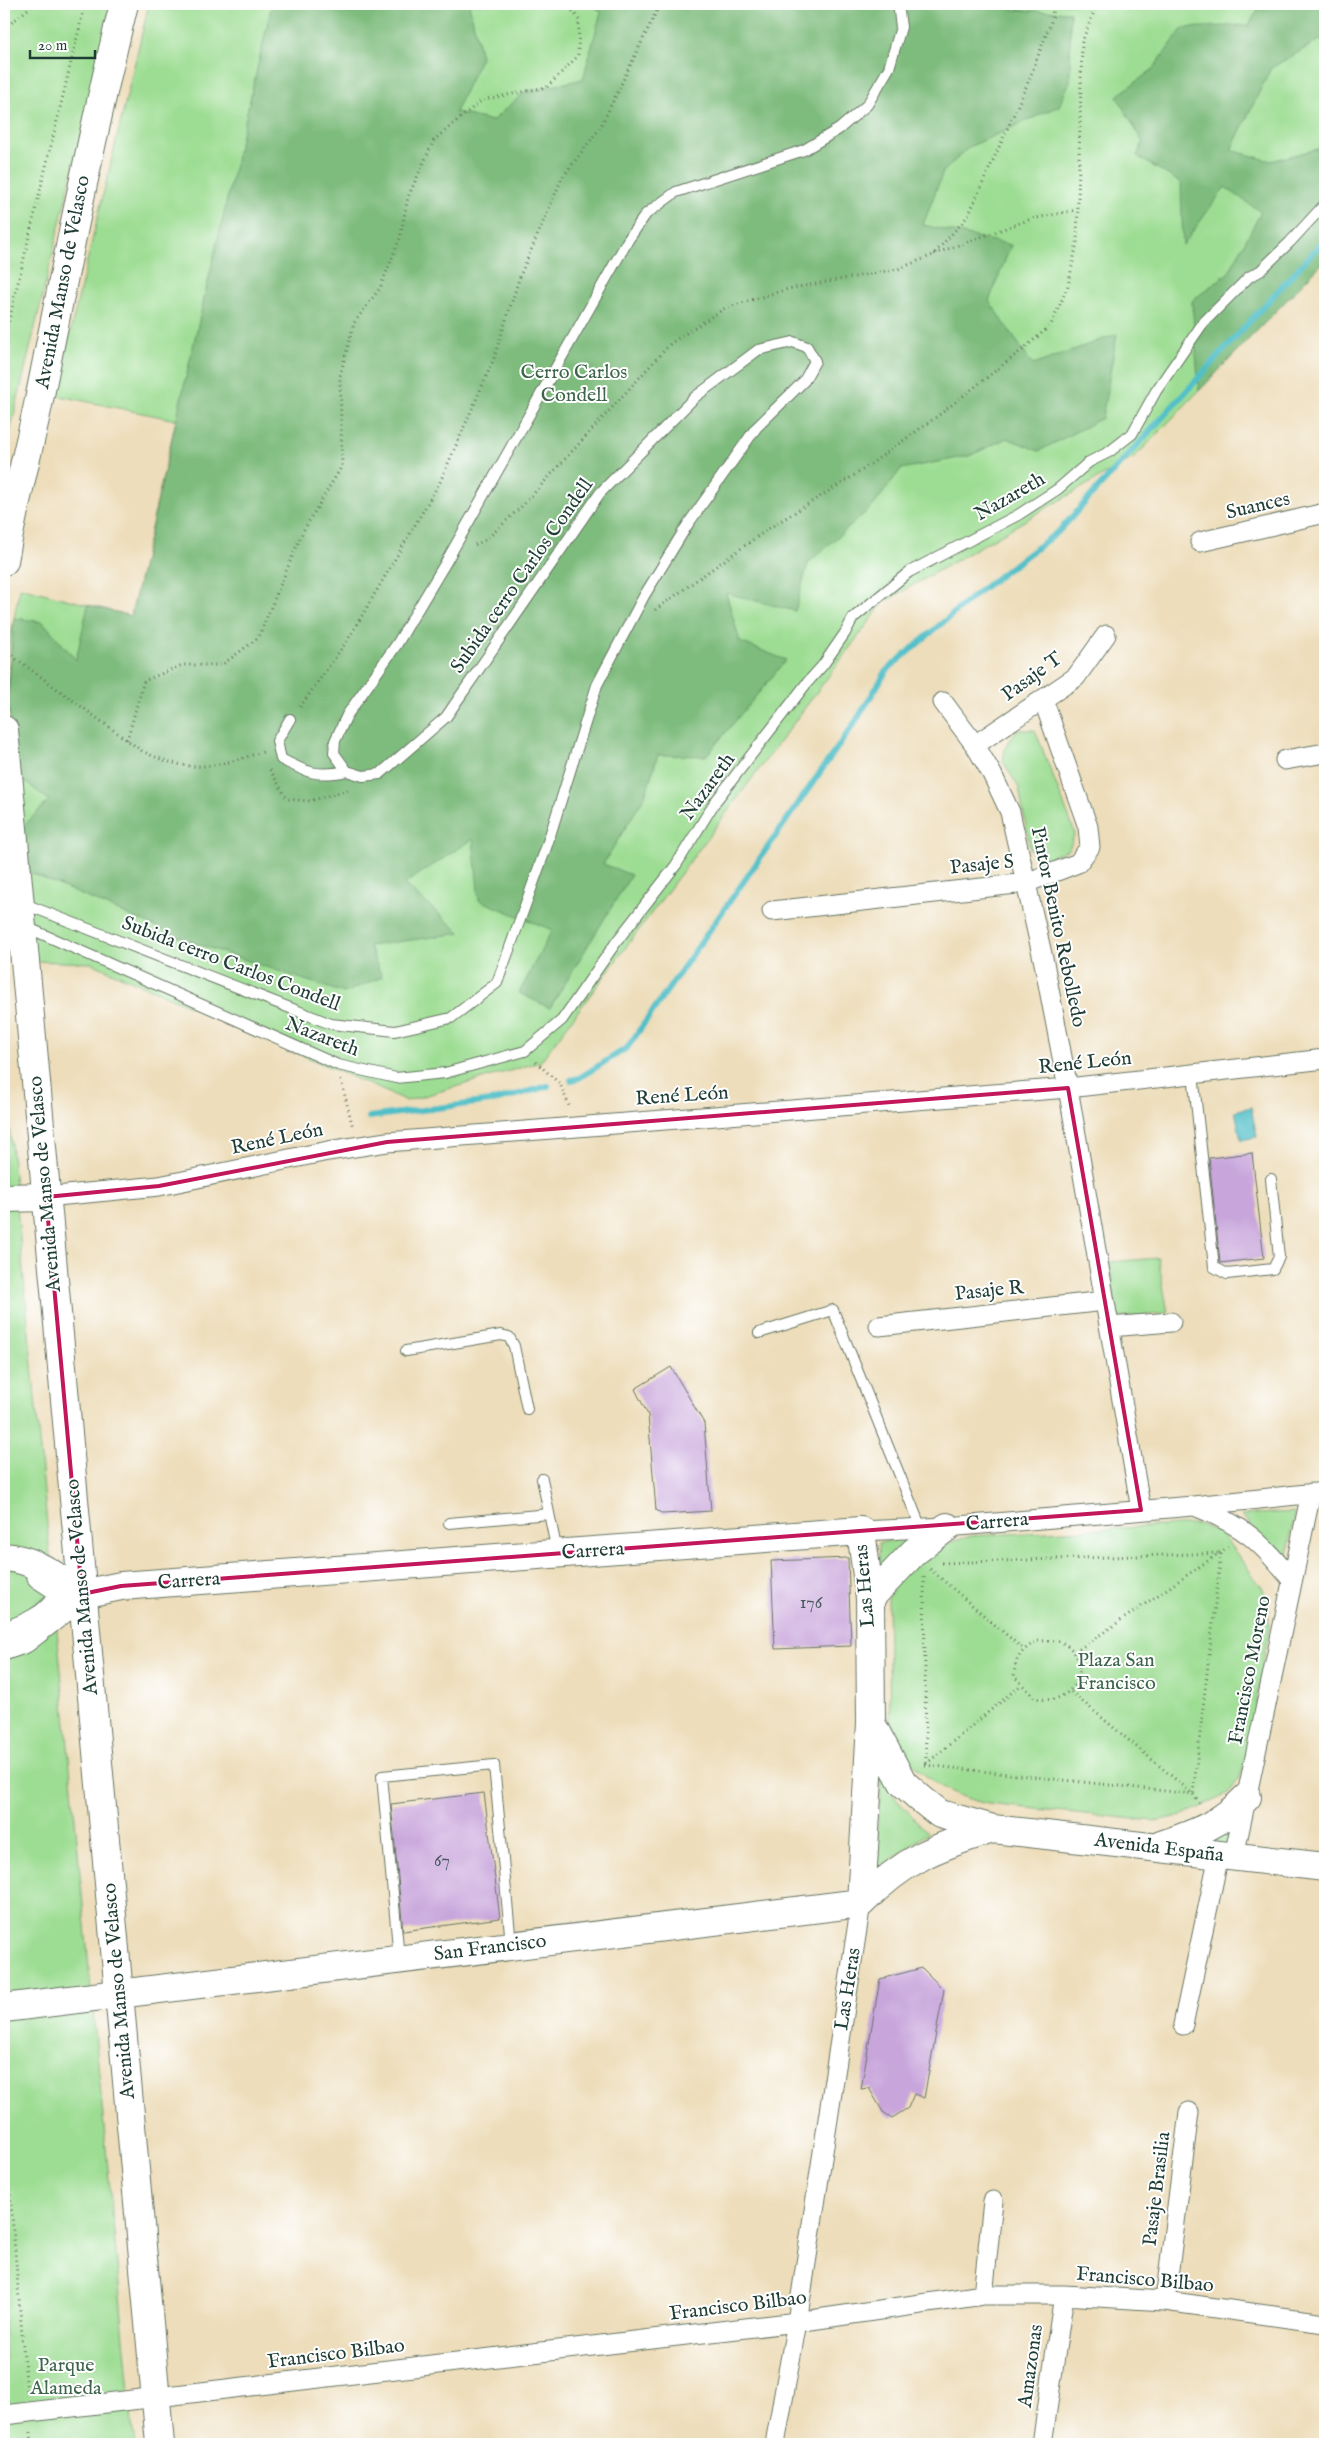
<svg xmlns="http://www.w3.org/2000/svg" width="1329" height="2448" font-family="'IM FELL English',serif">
  <rect width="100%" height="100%" fill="#fff"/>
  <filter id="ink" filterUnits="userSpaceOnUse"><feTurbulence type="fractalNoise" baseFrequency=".02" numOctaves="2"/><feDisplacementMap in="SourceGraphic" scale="10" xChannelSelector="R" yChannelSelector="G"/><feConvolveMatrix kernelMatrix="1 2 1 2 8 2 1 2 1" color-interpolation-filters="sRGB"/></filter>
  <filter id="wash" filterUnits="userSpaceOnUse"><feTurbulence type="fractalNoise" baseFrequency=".0096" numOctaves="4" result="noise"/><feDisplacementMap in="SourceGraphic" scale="20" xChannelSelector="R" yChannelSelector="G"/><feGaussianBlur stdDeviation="1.12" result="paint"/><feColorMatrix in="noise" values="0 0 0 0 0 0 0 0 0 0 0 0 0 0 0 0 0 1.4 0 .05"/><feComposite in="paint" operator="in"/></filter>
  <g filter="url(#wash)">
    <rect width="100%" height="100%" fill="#edddba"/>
    <path fill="#9ddd93" stroke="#5e8d64" d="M4 4H110L103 43 4 457Z
      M149 4H1325V260L1135 457 884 602 540 1062 407 1101 91 963 31 961 16 775 8 700 10 639 20 587 131 616 176 420 55 395Z
      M1017 730H1035L1075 833 1069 849 1040 861 1030 849 1019 788 1003 762 1005 748Z
      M4 1069 134 2444H4Z
      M1158 1258 1168 1313 1117 1318 1110 1262Z
      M1294 1512 1287 1563 1241 1515Z
      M1198 1524 1222 1534 1263 1589 1269 1606V1628L1247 1758 1239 1779 1228 1794 1181 1816 1154 1821 988 1804C944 1795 905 1769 890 1725L888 1597 900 1577 951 1542 971 1536Z
      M907 1538 880 1567 879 1543Z
      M881 1778 896 1799 928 1833 874 1872Z
      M1231 1825 1227 1848 1199 1844Z"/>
    <path fill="#7ebc7d" stroke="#4e7c58" d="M272 4H469L481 57 455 112 492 121 525 92 583 79 601 12 592 4H1014L1013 10 1070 12V81L1059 106 969 147 943 172 923 225 1011 245 989 301 1033 365 1117 334 1102 418 1039 451 1007 438 969 456 901 469 874 505 808 563 795 611 726 593 740 642 786 660 706 756 658 755 645 796 603 864 631 875 550 1008 519 993 552 930 479 900 473 839 404 884 461 933 369 946 382 977 344 993 186 940 26 871 22 828 49 800 16 775 8 700 14 618 43 622 76 660 88 605 131 616Z
      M1261 4H1325V37L1271 68 1231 150 1271 161 1325 147V260L1199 391 1192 301 1229 272 1261 212 1225 187 1183 245 1181 183 1137 156 1143 143 1117 96 1152 70 1183 28 1249 25Z"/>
    <path fill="#51bfc8" stroke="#387e7e" d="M1251 1107 1257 1137 1241 1140 1235 1111Z"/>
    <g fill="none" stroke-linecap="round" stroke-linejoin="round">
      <path stroke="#51bfc8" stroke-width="6" d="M571 1080 579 1078 627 1048 856 721 887 670 982 589 1059 531 1325 239
        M369 1117 498 1100 548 1086"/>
    </g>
    <g id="blocks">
      <path fill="#c8a5db" d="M1252 1153 1264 1258 1220 1263 1209 1158Z
        M671 1367 704 1423 711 1511 663 1514 656 1510 648 1415 635 1389Z
        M848 1558 851 1646 775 1649 771 1561Z
        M484 1793 500 1918 403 1931 391 1804Z
        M922 1968 944 1990 924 2098 914 2094 908 2108 892 2118 883 2112 869 2088 861 2089 880 1979Z"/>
    </g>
  </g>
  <g filter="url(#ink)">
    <use href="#blocks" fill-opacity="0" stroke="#677563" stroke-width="1"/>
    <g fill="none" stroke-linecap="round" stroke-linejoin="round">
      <g stroke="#677563" stroke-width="12">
        <path id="lane" d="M290 719 277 741 281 759C307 773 318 777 347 771
          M22 903 331 1024 395 1031 451 1018 497 983 547 845 597 685 644 596 688 524 756 428 804 381 815 361 807 347 793 342 758 350 695 397 600 493 446 717 380 774 363 776 347 771 334 753 335 741 347 715 397 644 446 562 628 240 646 214 676 192 804 150 839 129 867 105 889 68 901 27 898 4
          M24 926 338 1065 396 1078 445 1073 525 1051 562 1020 617 941 676 865 715 802 806 684 823 665 845 633 853 618 909 572 1018 515 1058 489 1089 462 1109 452 1132 434 1156 391 1203 323 1249 277 1260 271 1290 242 1325 204
          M1193 1074 1214 1267 1227 1274 1273 1269 1279 1257 1271 1179
          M759 1333 833 1310 921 1528
          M406 1351 501 1335 509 1337 514 1346 527 1409
          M542 1479 557 1552
          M449 1523 549 1514
          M399 1958 382 1776 494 1765 511 1944"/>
      </g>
      <g stroke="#677563" stroke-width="21">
        <path id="street" d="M1200 542 1325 513
          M943 702 975 745 992 774 1010 812 1044 963 1068 1088 1141 1510
          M975 745 1076 677 1106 635
          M1285 760 1325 753
          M772 911 1026 883 1078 863 1090 847 1088 827 1043 699
          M46 1197 159 1186 328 1151 387 1142 1068 1088 1325 1059
          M879 1326 1105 1301
          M1110 1327 1171 1322
          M1197 1507C1244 1526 1260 1541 1291 1579
          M861 1531 947 1527 1193 1506 1325 1492
          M4 1631C21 1626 51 1614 57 1595L54 1589 37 1578
          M1234 1856 1311 1493
          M1183 2025 1219 1855
          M983 2295 993 2201
          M1165 2301 1189 2112
          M4 2415 797 2322 983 2295H1064L1165 2301 1325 2323
          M775 2444 797 2322 861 1903
          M1042 2444 1064 2295"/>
      </g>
      <g stroke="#677563" stroke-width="30">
        <path id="secondary" d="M4 1198 46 1197
          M4 1557C35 1559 57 1577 82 1594L121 1586 861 1531 870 1598 871 1723 861 1903
          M870 1598 914 1552 947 1527
          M4 1646 24 1639 82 1594
          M871 1723 903 1783 921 1799 940 1814 993 1829 1325 1867
          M1161 1845C1197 1833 1221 1824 1247 1797
          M861 1903C904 1859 935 1847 993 1829
          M4 2008 861 1903"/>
      </g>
      <g stroke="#677563" stroke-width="30">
        <path id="primary" d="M4 561C13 508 27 457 38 405 65 271 91 137 124 4
          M4 730 160 2444"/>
      </g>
      <path stroke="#677563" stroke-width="3" stroke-dasharray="1 4" stroke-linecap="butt" d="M4 29 34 4
        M934 254 1031 219 1077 210
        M4 341 85 4
        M475 545 487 539 524 504 671 343 725 308 788 289 898 269 933 255 968 216 1027 85 1052 19 1053 4
        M655 610 768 529 861 471 939 415 1027 346 1051 325 1068 286 1077 242 1082 42 1097 4
        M4 650 142 751C192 775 213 767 263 752
        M300 707 349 638 440 482 493 361 520 276 562 178 600 128 660 4
        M127 740 144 681 182 665H222L258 638 303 531 342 466 340 376 354 323 380 288 400 238 408 197 434 140 482 100 547 87 578 56 579 20 568 4
        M270 770 287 799 310 801 351 789
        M536 1062 560 1084 570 1108
        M341 1080 353 1128
        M942 1563 1221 1553 1193 1794 1070 1691
        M930 1569 1023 1649
        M924 1577 926 1764
        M1038 1641C1044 1641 1055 1640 1061 1642 1090 1656 1083 1691 1054 1699 1049 1700 1041 1699 1035 1698L1014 1676C1015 1657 1021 1650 1038 1641Z
        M1075 1652 1231 1545
        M926 1764 1021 1685
        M925 1765 1193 1794 1199 1803
        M4 2120 27 2394
        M31 2432 32 2444"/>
      <use href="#lane" stroke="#fff" stroke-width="10"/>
      <use href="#street" stroke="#fff" stroke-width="19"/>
      <use href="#secondary" stroke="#fff" stroke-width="28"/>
      <use href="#primary" stroke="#fff" stroke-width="28"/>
    </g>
  </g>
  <path fill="none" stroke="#c2185b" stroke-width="4" stroke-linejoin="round" d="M1068 1088 1141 1510 121 1586 82 1594 46 1197 159 1186 387 1142Z"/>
  <g text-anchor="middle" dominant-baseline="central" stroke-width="4" stroke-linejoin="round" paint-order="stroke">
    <g font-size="18" fill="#49575e">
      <text x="811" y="1603">176</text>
      <text x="442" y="1861">67</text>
    </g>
    <g font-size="20" fill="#1f3d34" stroke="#fff">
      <text transform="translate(63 282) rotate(-79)">Avenida Manso de Velasco</text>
      <text transform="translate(1010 497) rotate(-30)">Nazareth</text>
      <text transform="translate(1258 506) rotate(-13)">Suances</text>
      <text transform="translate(522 576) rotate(-55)">Subida cerro Carlos Condell</text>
      <text transform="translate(1032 677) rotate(-36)">Pasaje T</text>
      <text transform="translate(708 787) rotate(-54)">Nazareth</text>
      <text transform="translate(982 865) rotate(-6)">Pasaje S</text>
      <text transform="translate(1058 927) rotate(78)">Pintor Benito Rebolledo</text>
      <text transform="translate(231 964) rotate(21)">Subida cerro Carlos Condell</text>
      <text transform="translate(322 1037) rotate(21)">Nazareth</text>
      <text transform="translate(1085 1063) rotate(-6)">René León</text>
      <text transform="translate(682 1096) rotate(-4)">René León</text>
      <text transform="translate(277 1139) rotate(-12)">René León</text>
      <text transform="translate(45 1184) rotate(-95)">Avenida Manso de Velasco</text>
      <text transform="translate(989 1291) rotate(-6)">Pasaje R</text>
      <text transform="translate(997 1522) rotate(-5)">Carrera</text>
      <text transform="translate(593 1551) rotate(-4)">Carrera</text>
      <text transform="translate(189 1581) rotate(-4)">Carrera</text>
      <text transform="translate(865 1586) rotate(-95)">Las Heras</text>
      <text transform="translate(82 1587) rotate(-95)">Avenida Manso de Velasco</text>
      <text transform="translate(1250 1670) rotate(-79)">Francisco Moreno</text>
      <text transform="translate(1159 1848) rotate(7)">Avenida España</text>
      <text transform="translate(490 1948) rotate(-7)">San Francisco</text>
      <text transform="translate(848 1989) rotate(-81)">Las Heras</text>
      <text transform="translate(119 1991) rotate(-95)">Avenida Manso de Velasco</text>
      <text transform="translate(1157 2189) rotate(-83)">Pasaje Brasilia</text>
      <text transform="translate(1145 2280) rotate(5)">Francisco Bilbao</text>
      <text transform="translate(738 2306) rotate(-7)">Francisco Bilbao</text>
      <text transform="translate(336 2354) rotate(-7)">Francisco Bilbao</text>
      <text transform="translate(1031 2366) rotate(-82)">Amazonas</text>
    </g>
    <g font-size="20" fill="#3e654c" stroke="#fff">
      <text x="574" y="372">Cerro Carlos<tspan x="574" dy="23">Condell</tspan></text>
      <text x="1116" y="1660">Plaza San<tspan x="1116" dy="23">Francisco</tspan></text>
      <text x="66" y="2365">Parque<tspan x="66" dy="23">Alameda</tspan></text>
    </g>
  </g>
  <rect width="1329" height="2448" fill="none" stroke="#fff" stroke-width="20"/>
  <path d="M30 50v8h65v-8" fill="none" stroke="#1f3d34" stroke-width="2.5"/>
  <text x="38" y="50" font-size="15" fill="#1f3d34" stroke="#ffffff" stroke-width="4" paint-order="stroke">20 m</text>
</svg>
